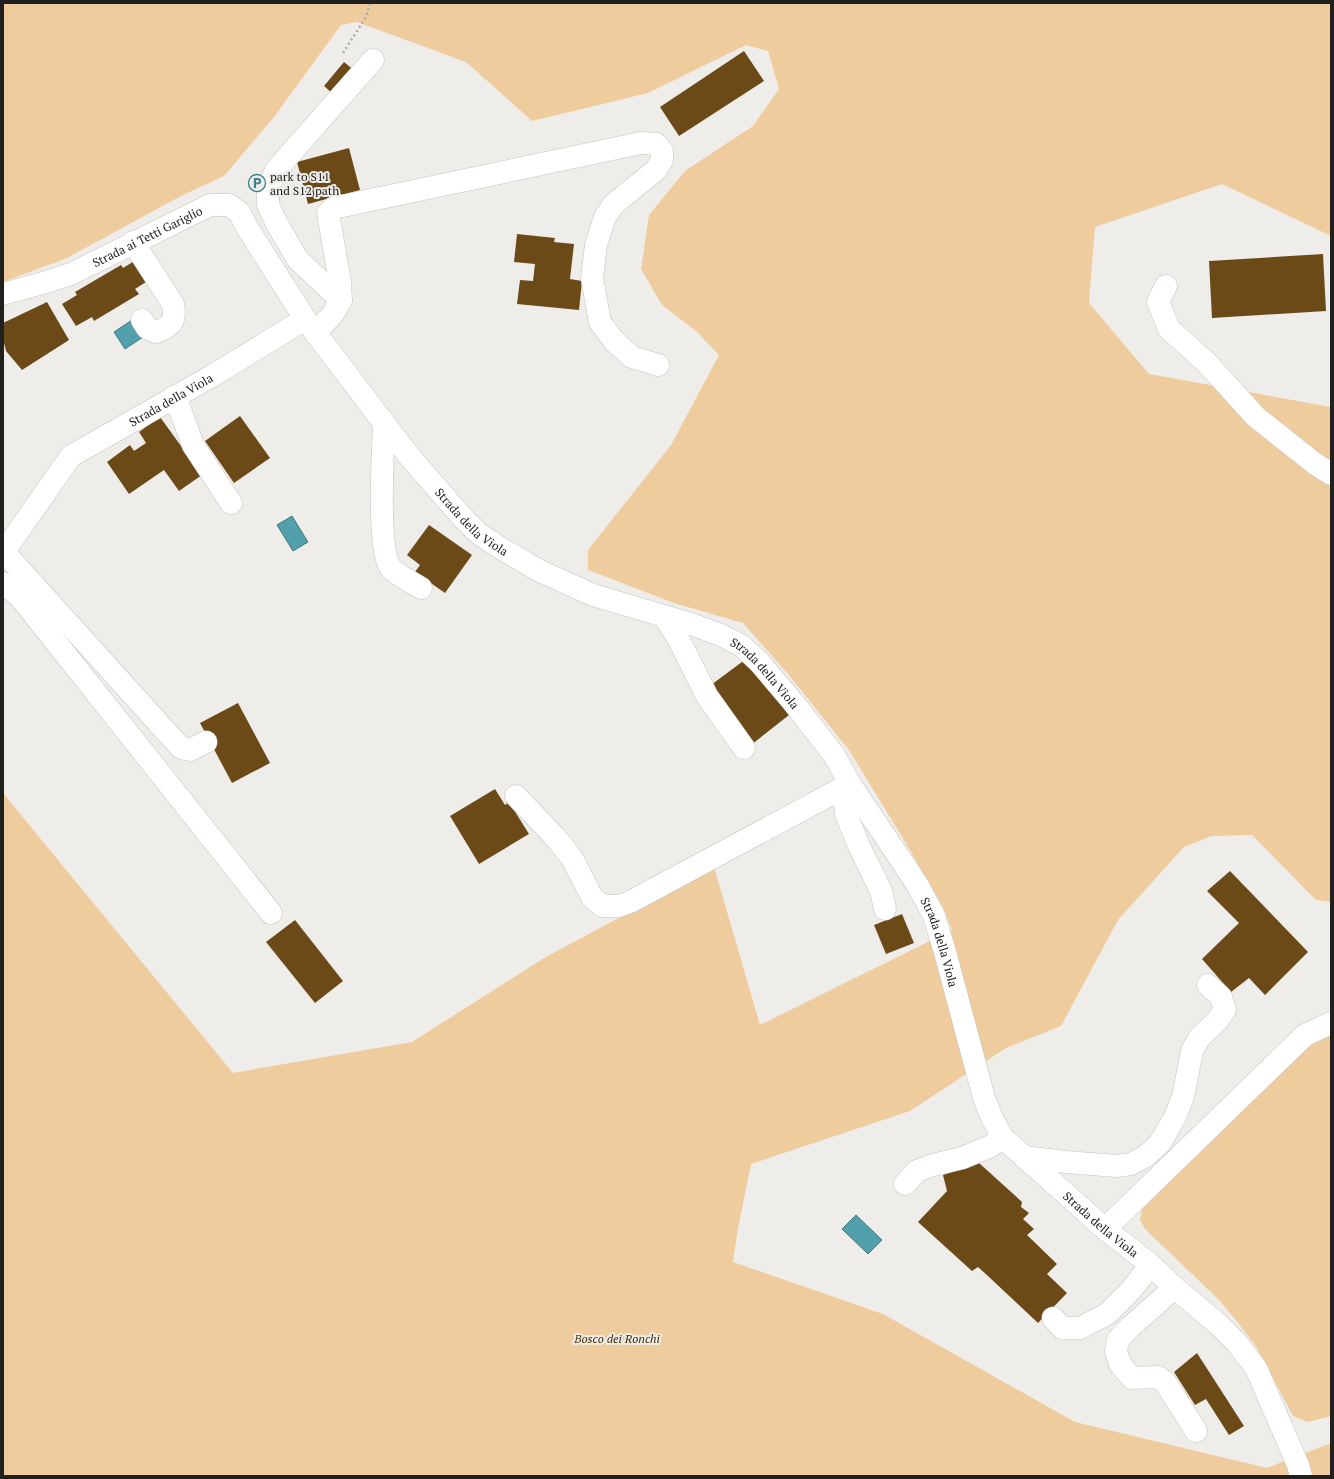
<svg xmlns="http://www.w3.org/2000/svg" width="1334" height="1479" font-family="'PT Serif',serif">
  <rect width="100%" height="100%" fill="#efedea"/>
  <path fill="#efcc9d" d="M3 3H1331V236L1222 184 1095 227 1089 303 1149 374 1331 407V902L1316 900 1252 835 1212 836 1184 847 1118 920 1061 1026 1006 1048 910 1111 751 1164 738 1228 733 1262 883 1314 1075 1422 1267 1468 1331 1443V1476H3V793L233 1073 412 1042 544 958 714 867 760 1025 952 930 943 907 904 840 849 750 788 674 743 623 674 603 588 570V550L671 445 719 355 696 331 662 305 641 269 649 215 685 171 753 126 779 89 768 51 746 45 648 93 532 121 466 62 357 22 341 25 274 117 224 176 181 196 67 258 3 282Z
    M1331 1033V1416L1308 1422 1293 1416 1257 1348 1236 1320 1218 1299 1145 1229 1140 1220 1142 1209 1298 1055 1322 1037Z"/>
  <path fill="#51a0ab" stroke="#427a81" d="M135 318 146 335 125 349 114 332Z
    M292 516 308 542 293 551 277 525Z
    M856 1215 882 1240 868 1254 842 1229Z"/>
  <path fill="#6b4a17" d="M744 51 764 81 679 136 660 107Z
    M344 62 355 71 334 95 324 86Z
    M349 148 360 190 308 204 297 162Z
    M517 234 555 238 554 242 574 244 570 279 582 281 579 310 517 304 520 280 533 281 535 264 514 262Z
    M1323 254 1326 311 1212 318 1209 261Z
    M136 260 149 280 135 289 139 294 94 321 92 317 76 326 62 304 77 295 75 292 121 265 123 268Z
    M47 302 69 340 22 370 6 351 3 339V323Z
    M240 416 270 458 234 483 205 441Z
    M160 417 202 475 179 491 164 470 129 494 107 462 130 445 134 451 146 443 139 432Z
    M429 525 472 555 445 593 415 572 420 565 407 555Z
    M746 659 789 715 751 745 707 688Z
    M238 703 270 763 232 783 200 723Z
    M495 789 505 805 509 802 529 834 479 864 450 816Z
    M1230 871 1308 952 1265 995 1249 978 1231 992 1202 959 1239 923 1207 891Z
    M902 914 914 943 886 954 874 925Z
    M295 920 343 981 315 1003 266 942Z
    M979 1163 1022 1202 1021 1207 1029 1213 1023 1219 1034 1229 1027 1235 1057 1264 1047 1274 1067 1293 1038 1323 988 1276 978 1267 972 1271 918 1222 947 1191 943 1175Z
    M1197 1353 1244 1426 1229 1435 1206 1399 1195 1405 1174 1372Z"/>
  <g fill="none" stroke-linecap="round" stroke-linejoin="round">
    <g stroke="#c5c3c0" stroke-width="23">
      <g id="minor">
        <path d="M133 242 173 304C176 322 172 326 156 332L147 328 142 320"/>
        <path d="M1166 286 1158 302 1169 329 1206 362 1256 417 1314 463 1331 474"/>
        <path id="s1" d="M3 294 43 283 71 274 210 205H229L239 212 248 229 305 319"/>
        <path d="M341 300 298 260 277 224 268 205V188L276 170 373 60"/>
        <path d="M315 333 333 314 341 300 340 282 328 213 333 208 641 143 656 144 662 151V160L656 170 614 204 605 217 596 245 592 278 600 322 615 342 632 357 658 365"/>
        <path d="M174 397 181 412 193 445 231 503"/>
        <path d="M384 423C383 451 377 546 390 567 395 574 413 583 421 588"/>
        <path d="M4 552 181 748 190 750 206 742"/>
        <path id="s2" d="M3 553 71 456 212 376 305 319 409 456 463 518 479 534 502 549 540 571 593 595 691 624 721 635 742 646 760 663 793 702 834 755 850 784 917 884 934 916 945 952 984 1098 992 1118 1003 1138 1105 1229 1151 1265 1174 1287 1219 1325 1236 1342 1256 1368 1298 1465 1301 1476"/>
        <path d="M3 583 20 597 271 913"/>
        <path d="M665 617 679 640 707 696 744 748"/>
        <path d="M850 784 845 803 846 814 859 846 881 891 885 909"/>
        <path d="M516 796 555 837 572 858 592 897 602 906H619L630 902 850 784"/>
        <path d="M1024 1157 1066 1162 1117 1166 1131 1164 1146 1156 1160 1143 1175 1117 1183 1097 1192 1051 1199 1038 1217 1021 1225 1010 1221 997 1208 985"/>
        <path d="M905 1184 917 1171 933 1165 962 1158 989 1147 1003 1138"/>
        <path d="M1105 1229 1305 1035 1331 1023"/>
        <path d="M1174 1287 1162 1299 1129 1328 1118 1340 1116 1351 1120 1364 1132 1378 1158 1377 1165 1382 1196 1431"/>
        <path d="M1053 1318 1062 1328H1080L1107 1314 1131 1290 1151 1265"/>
      </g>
    </g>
    <path stroke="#acaba9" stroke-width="2.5" stroke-dasharray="2 3" stroke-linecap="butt" d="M343 53 366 17 370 3"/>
    <use href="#minor" stroke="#fff" stroke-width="22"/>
  </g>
  <defs>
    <g id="parking-ring" transform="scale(0.9)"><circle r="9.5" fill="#efedea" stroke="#3b828b" stroke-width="1.5"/><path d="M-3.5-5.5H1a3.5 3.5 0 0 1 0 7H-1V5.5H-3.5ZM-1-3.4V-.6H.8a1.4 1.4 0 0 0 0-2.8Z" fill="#3b828b"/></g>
  </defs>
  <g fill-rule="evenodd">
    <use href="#parking-ring" x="257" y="183"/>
  </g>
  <g text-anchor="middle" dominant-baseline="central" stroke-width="4" stroke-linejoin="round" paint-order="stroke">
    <g font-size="12" fill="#20201f" stroke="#efedea" text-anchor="start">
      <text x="270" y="176">park to S11<tspan x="270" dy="14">and S12 path</tspan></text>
    </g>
    <g font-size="12" fill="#20201f" stroke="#efedea">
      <text stroke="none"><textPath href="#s1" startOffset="156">Strada ai Tetti Gariglio</textPath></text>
      <text stroke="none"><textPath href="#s2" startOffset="233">Strada della Viola</textPath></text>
      <text stroke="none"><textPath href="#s2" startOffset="653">Strada della Viola</textPath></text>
      <text stroke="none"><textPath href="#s2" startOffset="989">Strada della Viola</textPath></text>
      <text stroke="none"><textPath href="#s2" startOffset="1313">Strada della Viola</textPath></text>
      <text stroke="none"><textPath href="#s2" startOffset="1650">Strada della Viola</textPath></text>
    </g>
    <g font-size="12" font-style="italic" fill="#422a00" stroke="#efedea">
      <text x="617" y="1338">Bosco dei Ronchi</text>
    </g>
  </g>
  <rect width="1334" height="1479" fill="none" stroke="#20201f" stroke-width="8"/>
</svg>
